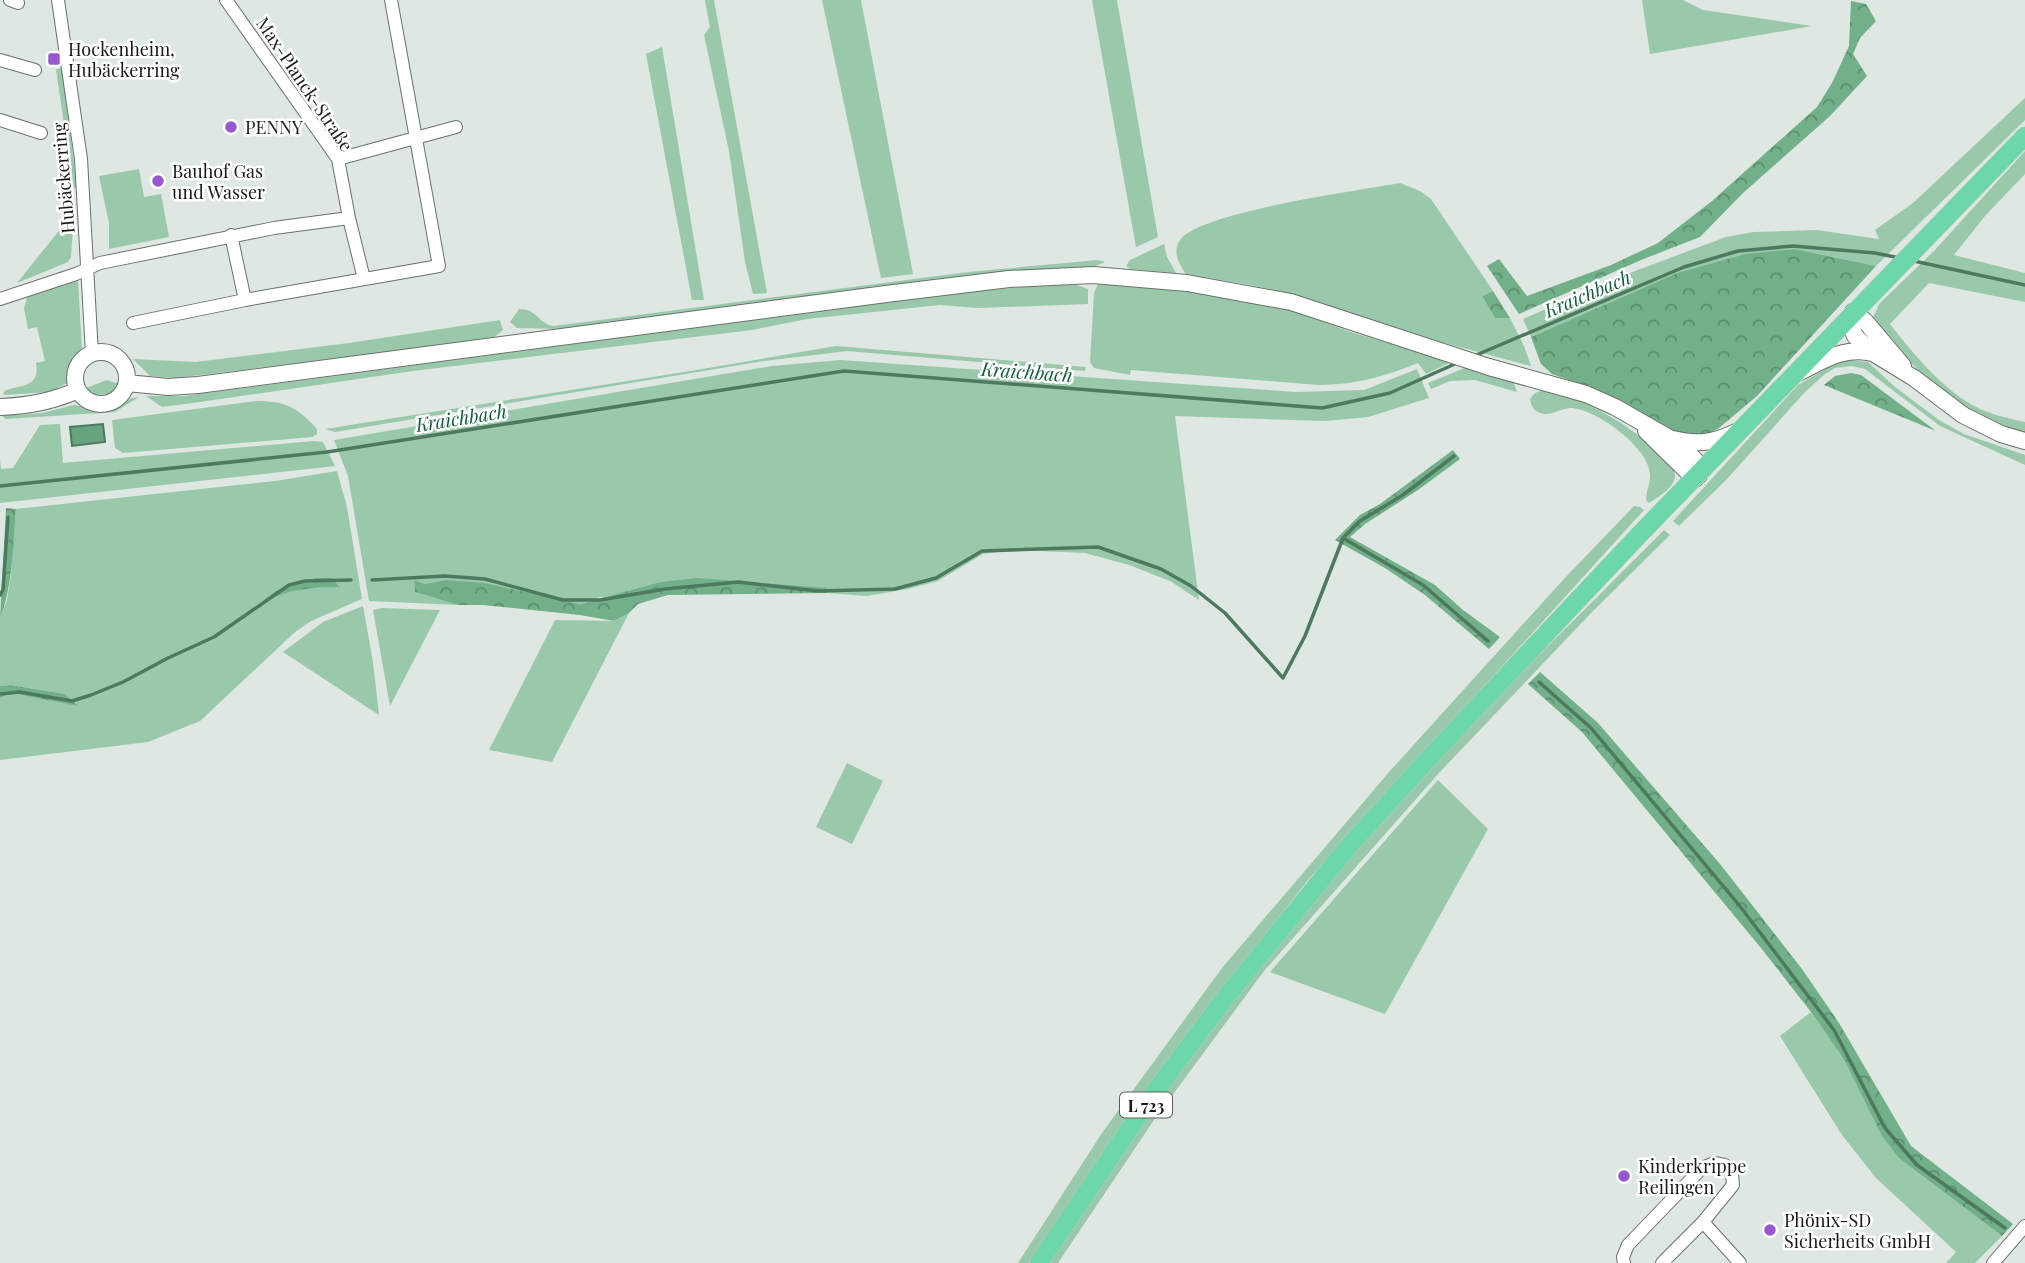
<svg xmlns="http://www.w3.org/2000/svg" width="2025" height="1263" font-family="'Playfair Display',serif">
  <defs>
    <pattern id="forest-crowns" width="20" height="18" patternUnits="userSpaceOnUse" patternTransform="scale(1.75)"><rect width="20" height="18" fill="#71b089"/><path d="M2 6a3 3 0 1 1 6 0M12 15a3 3 0 1 1 6 0" fill="none" stroke="#5c8e6f"/></pattern>
  </defs>
  <rect width="100%" height="100%" fill="#dee7e1"/>
  <path fill="#99c9aa" fill-rule="evenodd" d="M705 0H714L767 293 753 294 745 262 729 151 704 35 710 27Z
    M822 0H861L913 274 881 278Z
    M1092 0H1117L1158 237 1136 247Z
    M1642 0H1683L1703 10 1812 26 1650 54Z
    M662 47 704 300H692L646 54Z
    M62 68 77 188 73 187 56 69Z
    M2025 98V120L1876 266 1795 249 1677 273 1531 337 1523 319 1635 271 1726 237 1754 232 1817 230 1879 239 1875 230 1913 203Z
    M2025 151V174L1985 216 1954 255 2025 273V302L1929 283 1890 324C1914 355 1950 399 1988 412 2000 417 2013 419 2025 422V433C1962 416 1919 374 1877 327L1873 318 1879 304 1934 251Z
    M139 169 144 197 161 194 169 237 109 249V223L99 176Z
    M1400 183 1420 191 1431 199 1493 291 1482 296 1495 318H1510L1524 346 1531 366 1426 338 1286 293 1251 285 1186 274C1179 264 1172 252 1180 240 1199 212 1362 190 1400 183Z
    M74 212 71 257 68 262 17 283Z
    M1164 244 1167 257 1176 273 1130 269 1126 266 1130 260Z
    M1098 260 1105 262 1091 268 1029 270 972 276 563 329 517 328 510 322 519 309C537 308 538 324 554 326L968 272Z
    M78 281 82 349C70 358 65 368 67 383L50 392 5 395 3 393 6 390C24 385 40 386 36 363L45 361 37 327 28 329 24 308 28 295Z
    M1074 284 1088 289V304L979 308 940 305 807 319 752 330 413 371 193 403 162 407 146 396H184L977 290Z
    M1098 284 1203 293 1291 310 1351 332 1451 362 1426 374 1418 363C1386 376 1354 385 1319 385L1131 370 1130 375 1094 368 1090 362 1094 293Z
    M500 320 503 330 492 339 176 378 150 376 133 359 196 362 349 343Z
    M836 346 1086 367 1085 371 847 351 764 361 335 432 325 429 697 370Z
    M841 360 1296 392 1364 390 1417 369 1429 398 1368 417 1326 421 1175 416 1199 600 1170 581 1129 565 1085 553 1016 550 983 554 938 581 908 589 867 596 827 593V588L600 597 580 604 445 580 425 584 414 580 415 592 458 605 369 601 348 476 334 440 772 366Z
    M1850 360 1868 362 1895 387 1939 420 1964 434 2025 455V465L1940 426 1865 369 1851 366 1835 368 1825 374 1805 392 1727 479 1679 526 1673 521 1798 385 1834 364Z
    M1467 367 1513 381 1517 392 1475 380 1450 381 1431 389 1428 383Z
    M107 380 119 384 110 394 96 395 86 388Z
    M1546 389C1591 403 1627 422 1661 455 1667 461 1676 468 1675 477 1674 488 1657 498 1649 503L1646 500C1646 490 1651 482 1650 473 1648 447 1595 408 1570 408 1558 409 1550 418 1538 412 1533 410 1531 405 1530 399L1535 393Z
    M139 397 115 412 6 419 2 416 42 413 74 405 105 411 127 399Z
    M256 401C285 401 297 407 317 429V434L312 437 123 453 115 448 112 420Z
    M60 424 63 463 314 441 323 442 335 466 0 503V460L1 469 13 468 40 425Z
    M337 471 347 507 362 599 311 621 295 632 200 721 148 742 0 760V698L12 693 76 705 65 694 11 685 0 686V619L7 600 11 575 16 509 275 481ZM315 578 340 586 301 589 278 594 261 603 290 583Z
    M1634 506 1640 507 1644 510 1308 880 1171 1055 1029 1263H1018L1102 1133 1222 968 1390 771 1563 580Z
    M1664 530 1670 535 1593 611 1439 773 1264 971 1154 1120 1058 1263H1046L1132 1135 1208 1030 1356 851 1458 736Z
    M363 606 373 662 379 715 283 652 323 622Z
    M382 608 440 610 390 706 373 610Z
    M629 613 552 762 489 750 555 620 614 621Z
    M847 763 883 781 852 844 816 827Z
    M1438 780 1488 829 1385 1014 1270 972Z
    M1811 1012 1845 1061 1900 1159 2002 1236 1975 1263H1946L1956 1252 1876 1178 1842 1135 1780 1036Z"/>
  <path fill="url(#forest-crowns)" d="M1851 1 1866 4 1876 21 1860 38 1853 54 1867 76 1830 116 1743 193 1700 237 1641 260 1519 314 1487 266 1499 259 1527 296 1611 265 1658 243 1712 201 1817 107 1832 83 1849 46Z
    M1795 249 1876 266 1757 396 1719 428 1704 437 1683 436 1603 392 1552 374 1541 364 1531 337 1677 273 1746 254Z
    M1493 291 1510 318H1495L1482 296Z
    M1851 373 1861 375 1936 431 1824 385 1835 376Z
    M1453 450 1460 459 1418 490 1365 524 1350 537 1435 585 1463 610 1500 637 1489 649 1425 595 1385 568 1335 540 1360 515 1380 504Z
    M6 508 16 509C13 546 13 584 0 619Z
    M315 578H331L340 587C307 588 289 588 259 605 275 588 293 583 315 578Z
    M697 578 827 588V593L668 595 638 604 629 613 614 621 580 615 483 605H458L415 592 414 580 425 584 445 580 484 583 580 604 661 582Z
    M1540 672 1598 723 1720 864 1802 969 1839 1023 1911 1146 2013 1224 2002 1236 1900 1159 1882 1136 1845 1061 1811 1012 1761 948 1582 732 1528 684Z
    M11 685 65 694 78 706 12 693 0 698V686Z"/>
  <path fill="#65a47d" stroke="#4d7a5e" stroke-width="2" d="M103 424 105 442 72 446 70 427Z"/>
  <g fill="none" stroke-linecap="round" stroke-linejoin="round">
    <path stroke="#4d7a5e" stroke-width="3.5" d="M1914 261 2025 285
      M1474 356 1684 267 1738 251 1793 246 1875 253 1900 258
      M1454 456 1403 495 1360 521 1343 538 1423 585 1488 641
      M0 486 327 452 844 371 1322 408 1390 393 1457 363
      M372 580 445 576 485 579 563 600H600L665 589 738 582 818 591 895 589 936 578 982 551 1098 547 1161 569 1191 586 1225 613 1283 678 1305 636 1343 538
      M0 595 3 590 8 517
      M1539 682 1591 728 1739 905 1834 1030 1885 1128 1917 1165 2005 1228
      M0 694 20 692 72 701 91 695 123 682 168 658 214 637 289 585 305 581 351 580"/>
    <g stroke="#69716b" stroke-width="14">
      <path id="street" d="M10 0 18 3
        M58 0 81 159 92 354
        M0 60 35 70
        M0 120 41 133
        M338 159 456 127
        M349 218 364 279
        M231 235 245 300
        M0 299 76 274 100 263 274 228 349 218 338 159 226 0
        M133 323 245 300 439 266 391 0
        M1703 1222 1740 1263
        M1624 1263 1623 1257 1628 1245 1702 1168 1714 1163 1725 1165 1732 1174 1733 1185 1703 1222 1662 1263
        M1993 1263 2025 1226"/>
    </g>
    <g stroke="#69716b" stroke-width="18">
      <path id="secondary" d="M1853 312 1852 329 1855 336 1873 353 1914 378 1963 415 2001 434 2025 441
        M1853 312 1865 321 1903 366
        M75 378a26 26 0 1 1 52 0a26 26 0 1 1-52 0Z
        M1800 372C1824 360 1845 346 1873 353
        M127 383 168 387 198 385 886 294 1009 279 1093 275 1187 283 1291 302 1489 367 1586 394 1615 407 1678 443 1695 460 1699 475
        M0 407C28 406 52 402 78 390
        M1646 431 1695 479
        M1673 439C1696 445 1714 443 1736 432"/>
    </g>
    <g stroke="#c2c3c3" stroke-width="19">
      <path id="primary" d="M1039 1263 1151 1097 1225 998 1349 846 1431 756 1639 535 2025 136"/>
    </g>
    <use href="#street" stroke="#fff" stroke-width="12"/>
    <use href="#secondary" stroke="#fff" stroke-width="16"/>
    <use href="#primary" stroke="#6cd8aa" stroke-width="18"/>
  </g>
  <g fill="#9758cf" stroke="#fff" stroke-width="2.5">
    <rect x="47" y="52" width="14" height="14" rx="3.5"/>
    <circle cx="231" cy="127" r="7"/>
    <circle cx="158" cy="181" r="7"/>
    <circle cx="1624" cy="1176" r="7"/>
    <circle cx="1770" cy="1230" r="7"/>
  </g>
  <g text-anchor="middle" dominant-baseline="central" stroke-width="5" stroke-linejoin="round" paint-order="stroke">
    <rect fill="#fff" stroke="#5c5e5d" stroke-width="2" x="1120" y="1092.5" width="52" height="25" rx="5"/>
    <g font-size="16" font-weight="bold" fill="#161917">
      <text x="1146" y="1105">L 723</text>
    </g>
    <g font-size="18" fill="#161917" stroke="#fff" text-anchor="start">
      <text x="68" y="49">Hockenheim,<tspan x="68" dy="21">Hubäckerring</tspan></text>
      <text x="245" y="127">PENNY</text>
      <text x="172" y="171">Bauhof Gas<tspan x="172" dy="21">und Wasser</tspan></text>
      <text x="1638" y="1166">Kinderkrippe<tspan x="1638" dy="21">Reilingen</tspan></text>
      <text x="1784" y="1220">Phönix-SD<tspan x="1784" dy="21">Sicherheits GmbH</tspan></text>
    </g>
    <g font-size="18" fill="#161917" stroke="#fff">
      <text transform="translate(305 84) rotate(56)">Max-Planck-Straße</text>
      <text transform="translate(63 178) rotate(-95)">Hubäckerring</text>
    </g>
    <g font-size="19" font-style="italic" fill="#135e39" stroke="#fff">
      <text transform="translate(1587 293) rotate(-23)">Kraichbach</text>
      <text transform="translate(1027 371) rotate(4)">Kraichbach</text>
      <text transform="translate(461 417) rotate(-9)">Kraichbach</text>
    </g>
  </g>
</svg>
